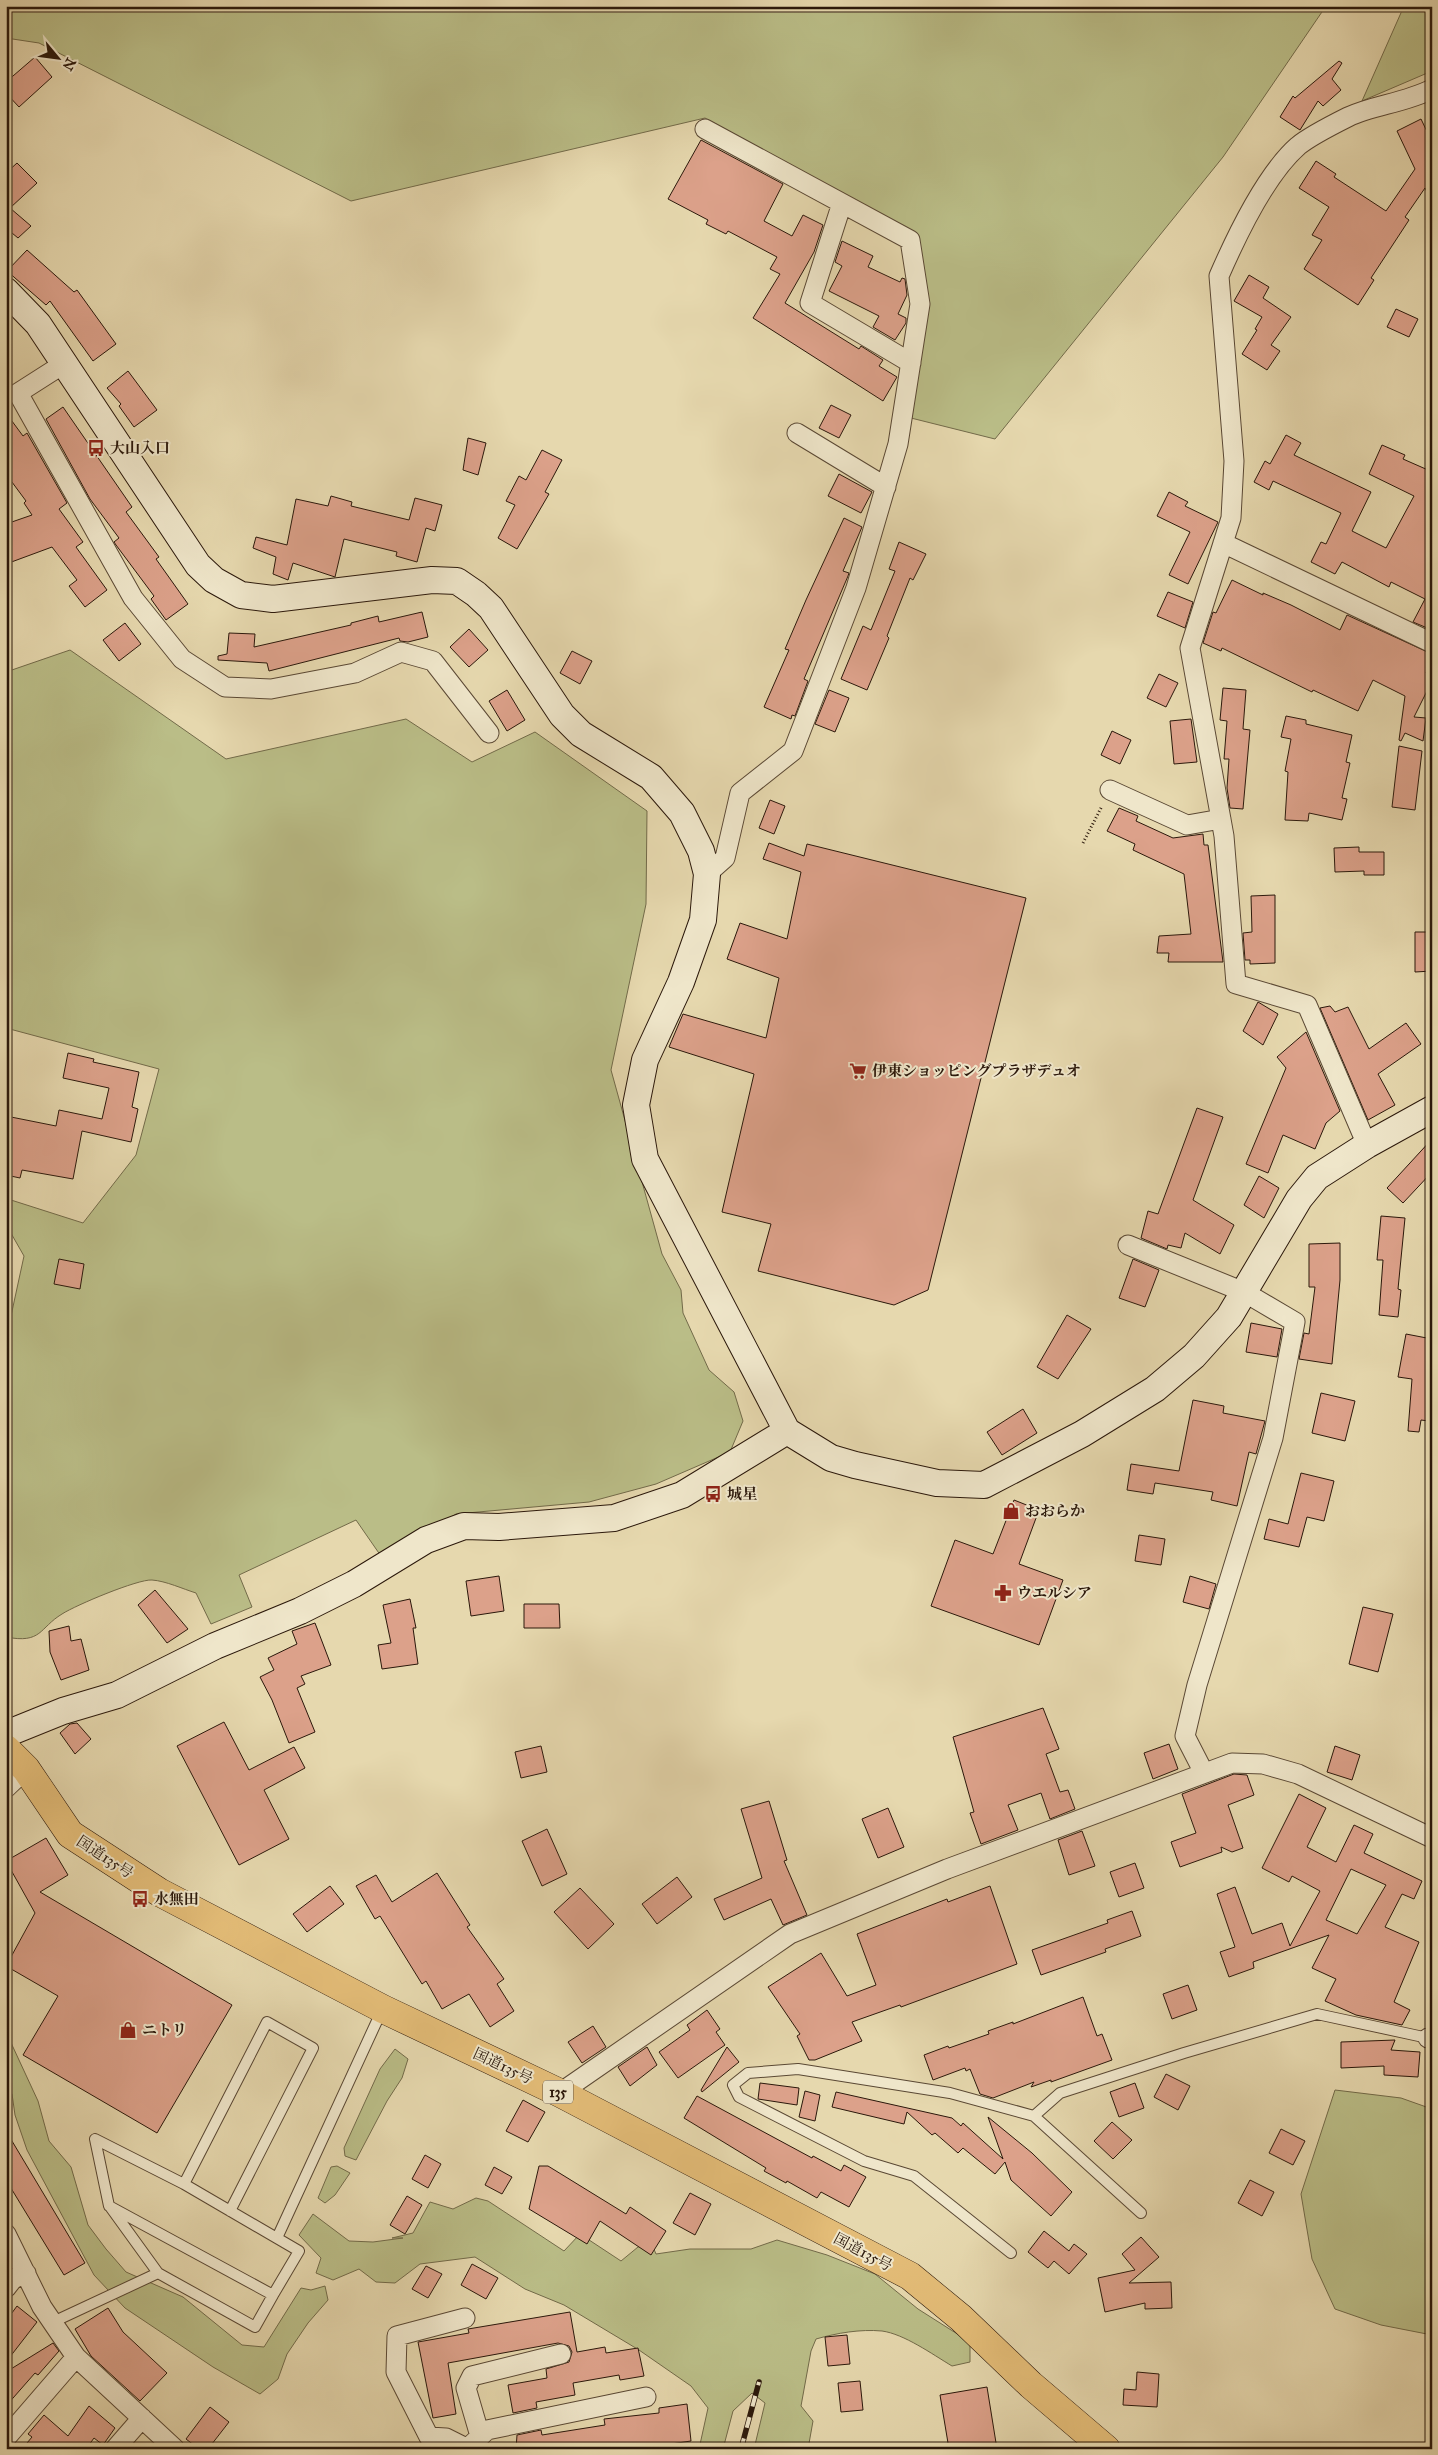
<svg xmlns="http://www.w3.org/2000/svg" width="1438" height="2455" font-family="'IM FELL Great Primer','Noto Serif JP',serif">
  <rect width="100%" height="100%" fill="#e6d8ae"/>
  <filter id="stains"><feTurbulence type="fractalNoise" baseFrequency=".004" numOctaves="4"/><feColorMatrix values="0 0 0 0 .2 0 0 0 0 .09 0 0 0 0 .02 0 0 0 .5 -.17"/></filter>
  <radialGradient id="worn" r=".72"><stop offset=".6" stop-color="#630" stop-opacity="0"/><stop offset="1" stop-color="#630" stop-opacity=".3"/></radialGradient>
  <path fill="#babd87" stroke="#726a49" d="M6 6H1326L1223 157 995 439 907 417 918 235 705 118 351 201 39 43 6 38Z
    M1404 6H1432V71L1362 101Z
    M70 650 226 759 406 719 472 762 535 732 647 811 646 904 611 1070 662 1254 681 1290 683 1313 709 1370 734 1392 743 1421 730 1452 656 1484 589 1502 456 1514 383 1559 356 1520 239 1575 252 1607 211 1624 196 1593C183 1589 166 1581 152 1580 138 1579 76 1605 62 1614 39 1628 42 1644 6 1637V1339L24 1256 8 1228 11 1200 83 1223 136 1155 159 1069 6 1028V672Z
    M6 2032 38 2101 49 2141 71 2167 88 2225 106 2249 126 2272 183 2297 242 2345 264 2347 301 2288 311 2290 325 2286 328 2300 308 2323 287 2354 278 2379 260 2394 213 2367 125 2308 94 2275 27 2150 15 2115 12 2094 6 2087Z
    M395 2049 408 2059 402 2078 387 2101 356 2160 345 2156 344 2148 380 2069Z
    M1335 2090 1401 2098 1432 2109V2335L1381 2325 1335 2309 1312 2259 1301 2194Z
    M337 2166 350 2173 335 2195 325 2203 318 2198 331 2167Z
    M476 2198 488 2201 564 2251 580 2234 621 2261 638 2247 651 2242 656 2254 690 2249H751L777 2240 827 2255 875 2274 918 2309 970 2342V2362L952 2366C932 2354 904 2334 882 2331 860 2329 837 2333 816 2339L811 2351 801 2406 813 2421 808 2449H754L765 2403 752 2393 733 2411 723 2449H699L708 2408 691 2386 639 2350 564 2305 525 2289 475 2257 420 2264 395 2283 376 2282 359 2269 333 2280 316 2273 321 2258 299 2235 313 2214 349 2241 373 2242 403 2238H392L413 2233 430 2202 453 2209Z"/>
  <path fill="#dca18a" stroke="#2b180b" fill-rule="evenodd" d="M35 57 52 77 19 107 6 93V82Z
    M1339 61 1342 63 1332 79 1341 90 1323 106 1318 101 1300 130 1280 117 1293 96 1295 98Z
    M1421 119 1432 142V202L1425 188 1405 217 1409 220 1371 278 1374 280 1358 305 1304 269 1322 240 1312 235 1329 207 1299 188 1316 161 1336 174 1334 177 1386 211 1415 169 1397 131Z
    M701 140 783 184 764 221 792 236 803 215 823 225 814 252 785 303 859 349 861 346 883 360 879 366 897 377 883 401 753 318 780 274 770 269 777 257 728 231 726 234 706 224 708 220 668 199Z
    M17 163 37 183 10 208 31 226 18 238 6 228V173Z
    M842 241 873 256 868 267 900 282 902 278 905 279 907 295 898 314 906 318V323L895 340 873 327 879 316 829 291 842 266 835 262Z
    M27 250 74 292 77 290 116 344 93 361 50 301 46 305 7 271Z
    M1249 275 1269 287 1263 298 1291 317 1271 345 1280 351 1267 370 1242 354 1257 330 1255 329 1262 317 1234 301Z
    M1396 309 1418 319 1409 337 1387 327Z
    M128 371 157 410 134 427 119 406 121 404 107 388Z
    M831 405 851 415 839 438 819 428Z
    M63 407 132 507 126 512 159 557 156 559 188 604 166 620 151 599 154 596 116 545 114 542 119 538 90 499 46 419Z
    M6 413 23 436 27 433 67 503 59 509 83 542 76 547 107 590 85 607 69 586 77 580 52 547 6 564V524L32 515 24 503 26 501 6 474Z
    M1286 435 1301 443 1294 455 1371 492 1352 531 1386 548 1414 496 1369 474 1382 445 1405 455 1403 459 1428 470 1432 464V630L1413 622 1425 599 1391 582 1389 587 1342 562 1335 574 1311 562 1321 542 1326 544 1341 513 1273 481 1269 490 1254 482 1265 461 1270 464Z
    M468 438 486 443 478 475 463 470Z
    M542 450 562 460 545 492 549 494 517 549 498 538 515 505 506 501 519 476 526 480Z
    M839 474 872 492 861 513 828 496Z
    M1169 492 1188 502 1185 506 1218 522 1188 584 1169 575 1190 532 1157 516Z
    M331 496 352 502 351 506 409 520 415 498 442 505 435 531 426 528 417 562 396 556 397 552 344 539 335 577 293 563 288 580 273 574 276 557 253 548 256 537 287 545 296 499 328 506Z
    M844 518 862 527 843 571 849 573 848 576 804 679 808 681 795 716 792 715 791 719 764 707 789 650 785 649 806 600Z
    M899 542 926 554 913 580 910 578 887 636 889 638 867 690 841 679 863 626 871 630 895 571 889 569Z
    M1232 580 1263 595V593L1291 605 1340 630 1347 615 1432 654V662L1426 673 1432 676V681L1414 717 1426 718 1423 741 1405 733 1401 741 1399 740 1405 696 1373 680 1358 711 1313 690 1312 692 1222 648 1221 651 1203 643 1213 612 1216 613Z
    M1168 592 1193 602 1185 628 1157 616Z
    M422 612 428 637 408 642 400 641 399 638 269 671 267 663 218 660V656L227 654 229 633 255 634 254 647 351 625V623L378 616 379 622Z
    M125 623 141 644 119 661 103 640Z
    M469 629 488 650 469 667 450 647Z
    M572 651 592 661 580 684 560 673Z
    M1159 674 1178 683 1166 707 1147 698Z
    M1223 688 1246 690 1243 729 1250 730 1243 809 1230 808 1227 788 1229 759H1224L1227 721 1220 720Z
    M507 690 525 720 507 731 489 701Z
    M829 690 849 698 835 732 815 724Z
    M1286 716 1306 720V724L1352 735 1346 762 1350 763 1342 798 1347 799 1342 820 1309 813 1308 821 1285 820 1288 772 1285 771 1291 739 1281 737Z
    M1191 719 1197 762 1174 764 1170 721Z
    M1112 731 1131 740 1120 764 1101 755Z
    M1399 746 1422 751 1415 810 1392 807Z
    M770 800 785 806 774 834 759 828Z
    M1119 808 1138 816 1136 821 1173 838 1203 834 1204 845H1208L1223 962H1168L1169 953H1157L1159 936 1191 934 1184 874 1133 850 1135 844 1107 831Z
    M769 843 804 856 807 844 1026 898 928 1290 894 1305 758 1271 771 1224 722 1212 754 1074 669 1047 683 1014 766 1038 779 978 727 959 740 923 787 939 801 872 763 859Z
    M1359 847V852H1384V875H1364V871L1335 872 1334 848Z
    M1275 895V963L1250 964V960H1245L1243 933 1252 932 1251 896Z
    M1415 932H1432V971L1415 972Z
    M1258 1002 1278 1014 1263 1045 1243 1031Z
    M1330 1006 1335 1012 1348 1007 1369 1049 1406 1023 1421 1044 1378 1074 1395 1105 1368 1120 1320 1008Z
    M1306 1032 1340 1111 1326 1123 1315 1149 1283 1135 1268 1173 1246 1164 1286 1068 1277 1057Z
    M68 1053 94 1059 93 1062 139 1072 132 1107 138 1109 131 1142 82 1131 73 1179 22 1170 20 1178 6 1175V1116L56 1126 59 1110 102 1119 109 1088 63 1078Z
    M1197 1108 1223 1117 1193 1200 1234 1225 1220 1254 1185 1233 1181 1248 1168 1245 1167 1249 1141 1238 1148 1211 1158 1214Z
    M1432 1139V1172L1403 1203 1387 1188Z
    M1259 1176 1279 1188 1264 1218 1244 1205Z
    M1381 1216 1405 1218 1398 1289 1401 1290 1398 1317 1379 1315 1383 1260H1377Z
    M1340 1243V1280L1332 1364 1299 1359 1304 1333 1309 1334 1315 1287H1309V1244Z
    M59 1259 84 1264 80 1289 54 1284Z
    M1133 1259 1159 1270 1145 1307 1119 1298Z
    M1067 1315 1091 1329 1058 1379 1037 1367Z
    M1251 1323 1282 1329 1277 1357 1246 1352Z
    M1406 1334 1432 1339V1366L1427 1393 1431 1394 1429 1421 1421 1420 1419 1432 1408 1431 1412 1379 1398 1377Z
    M1321 1393 1355 1401 1345 1441 1312 1433Z
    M1193 1400 1224 1406 1223 1413 1265 1421 1256 1454 1249 1452 1237 1506 1211 1500 1213 1492 1155 1483 1153 1494 1127 1490 1131 1464 1179 1471Z
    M1023 1409 1037 1433 1002 1455 987 1432Z
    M1301 1473 1334 1481 1324 1521 1307 1517 1299 1547 1264 1539 1269 1519 1288 1524Z
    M1014 1500 1039 1510 1019 1564 1063 1580 1039 1645 931 1606 955 1540 993 1554Z
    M1139 1535 1165 1539 1161 1565 1135 1561Z
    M499 1576 504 1611 471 1616 466 1581Z
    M1190 1576 1216 1584 1209 1609 1183 1602Z
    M155 1590 188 1629 167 1643 138 1605Z
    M410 1599 416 1628H413L418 1664 382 1669 378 1645 391 1643 383 1605Z
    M524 1604H559L560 1628H524Z
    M1363 1607 1393 1614 1378 1672 1349 1664Z
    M315 1623 331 1665 301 1676 305 1684 297 1688 315 1732 289 1743 272 1700 260 1677 274 1670 268 1658 297 1644 292 1631Z
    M69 1626 71 1641 81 1639 89 1670 61 1680 50 1652 49 1631Z
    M1043 1708 1059 1749 1046 1754 1060 1792 1068 1790 1075 1809 1050 1819 1041 1793 1008 1805 1018 1830 981 1844 970 1813 974 1812 953 1737Z
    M224 1722 249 1770 294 1747 305 1768 264 1790 289 1839 239 1865 177 1746Z
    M77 1723 91 1739 75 1754 60 1733 70 1724Z
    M1169 1744 1178 1769 1153 1779 1144 1753Z
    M541 1746 547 1772 521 1778 515 1752Z
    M1335 1746 1360 1755 1352 1780 1327 1772Z
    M1234 1774 1247 1775 1254 1795 1228 1805 1243 1848 1232 1852 1221 1847 1222 1852 1180 1867 1171 1842 1196 1833 1182 1794Z
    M1299 1794 1326 1808 1307 1847 1336 1862 1354 1825 1373 1834 1364 1853 1422 1881 1414 1899 1402 1894 1385 1927 1419 1942 1394 2002 1410 2010 1402 2025 1356 2015 1325 2001 1336 1979 1312 1968 1329 1935 1253 1962 1254 1968 1229 1977 1220 1952 1235 1947 1217 1894 1235 1887 1252 1934 1282 1923 1290 1946 1320 1891 1292 1876 1289 1882 1262 1868ZM1351 1869 1386 1885 1357 1934 1326 1920Z
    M769 1801 787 1860 784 1861 807 1915 783 1925 771 1899 724 1920 714 1899 762 1878 741 1809Z
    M888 1808 904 1847 878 1858 862 1819Z
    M547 1829 567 1874 542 1886 522 1841Z
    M1082 1831 1095 1866 1069 1875 1058 1840Z
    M46 1838 68 1875 40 1892 232 2005 157 2133 23 2055 58 1996 6 1966 35 1913 6 1861Z
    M1135 1863 1144 1888 1119 1897 1110 1872Z
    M437 1873 470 1925 467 1927 504 1979 497 1984 514 2011 490 2027 469 1994 442 2009 426 1981 422 1984 380 1916 375 1919 356 1886 376 1875 392 1902Z
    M677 1877 692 1897 657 1924 642 1904Z
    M330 1886 344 1904 307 1932 293 1914Z
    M990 1886 1017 1964 901 2007 900 2005 852 2022 862 2041 815 2060H809L797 2036 800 2034 768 1987 821 1953 847 1996 876 1985 857 1934 947 1899 948 1902Z
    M580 1888 614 1924 588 1949 554 1912Z
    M1132 1911 1141 1936 1105 1949 1106 1952 1041 1975 1032 1950 1108 1923 1107 1920Z
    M1188 1985 1197 2010 1172 2019 1163 1994Z
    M1083 1997 1097 2036 1102 2034 1112 2060 1051 2082V2080L1031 2087 1034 2082 993 2098 980 2094 970 2069 966 2071 965 2068 933 2080 924 2055 948 2046 949 2048 989 2034 988 2031 1013 2022V2024Z
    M707 2010 720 2029 716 2032 725 2045 678 2078 659 2052 690 2030 687 2025Z
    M593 2026 606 2047 582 2063 568 2042Z
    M1395 2040 1391 2050 1420 2052 1418 2077 1384 2075V2066L1341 2068V2042Z
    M647 2047 657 2065 630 2086 618 2067Z
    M727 2047 739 2062 702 2092 701 2090Z
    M1166 2074 1190 2086 1178 2110 1154 2097Z
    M760 2083 799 2088 797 2105 758 2099Z
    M1135 2083 1144 2108 1119 2117 1110 2092Z
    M805 2091 820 2095 815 2121 799 2117Z
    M836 2092 952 2118 961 2126 963 2123 1003 2159 988 2117 1032 2153 1072 2192 1051 2216 1011 2180 1005 2162 995 2174 963 2148 958 2153 935 2133 932 2135 907 2112 904 2124 832 2107Z
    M697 2096 812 2158 813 2156 841 2171 844 2165 866 2177 849 2207 821 2192 817 2198 787 2181 786 2183 764 2171 766 2168 684 2118Z
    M523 2100 545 2112 528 2142 506 2131Z
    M1112 2122 1132 2140 1113 2159 1094 2141Z
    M1281 2129 1305 2141 1293 2165 1269 2153Z
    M6 2131 85 2263 64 2275 6 2180Z
    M425 2155 441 2164 428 2188 412 2179Z
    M539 2166H548L626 2214 630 2207 666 2231 651 2255 600 2221 587 2244 529 2209Z
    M494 2167 512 2177 502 2194 485 2185Z
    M1250 2180 1274 2192 1262 2216 1238 2203Z
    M690 2193 711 2204 695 2235 673 2223Z
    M407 2196 422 2205 405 2234 390 2225Z
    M1044 2231 1069 2251 1074 2244 1087 2254 1069 2274 1054 2261 1048 2268 1028 2252Z
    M1141 2237 1159 2257 1129 2283 1171 2282 1172 2308 1145 2309V2303L1105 2312 1098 2278 1135 2270 1122 2254Z
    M472 2264 498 2278 486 2299 461 2285Z
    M426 2266 442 2274 428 2298 412 2289Z
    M17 2306 37 2322 6 2362V2321Z
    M108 2308 123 2332 167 2373 140 2401 91 2356 75 2329Z
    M570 2312 577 2352 605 2347 606 2353 638 2348 644 2376 620 2380 619 2375 573 2383 575 2395 536 2402 537 2408 513 2413 508 2385 547 2378 546 2369 569 2362 572 2352 569 2346 558 2343 448 2363 456 2414 433 2418 418 2342 469 2333 468 2329Z
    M847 2335 850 2364 828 2366 825 2337Z
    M53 2343 59 2351 38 2375 35 2373 6 2406V2372Z
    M1137 2372 1159 2374 1157 2407 1123 2405 1124 2389 1136 2390Z
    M860 2381 863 2410 841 2412 838 2383Z
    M987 2387 997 2449H949L940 2395Z
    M687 2404 691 2441 637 2449H516L517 2435 541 2430 542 2435 605 2425 604 2419 659 2413V2408Z
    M89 2406 115 2428 103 2445 94 2438 86 2449H22L32 2437 28 2434 44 2415 68 2436Z
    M210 2407 229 2422 208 2449H199L186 2439Z"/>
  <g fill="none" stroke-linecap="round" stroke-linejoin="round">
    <g stroke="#5a4834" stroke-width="12">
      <path id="lane" d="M1034 2116 1060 2093 1184 2053 1317 2014 1428 2038
        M95 2139 184 2184 299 2251 273 2295 109 2206Z
        M184 2184 267 2022 313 2048 230 2211
        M111 2208 158 2273 255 2327 273 2295
        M277 2238 382 2010
        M1011 2253 914 2176 864 2161 739 2097 733 2085 748 2073 798 2069 950 2093 1034 2116 1141 2213
        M53 2322 158 2273"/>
    </g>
    <g stroke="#5a4834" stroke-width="21">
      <path id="street" d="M705 129 910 240 920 304 898 444 856 588 793 751 740 793 725 858 707 874
        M842 203 810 303 911 363
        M65 363 18 393 133 598 182 659 225 687 271 689 355 673 401 652 433 661 489 733
        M797 433 886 487
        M1223 543 1432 643
        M1110 790 1187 825 1221 819
        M1367 1145 1307 1005 1236 984 1224 836 1190 648 1231 518 1234 461 1219 276C1236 237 1266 174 1298 146 1310 136 1334 124 1348 117 1373 105 1405 103 1432 89
        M1128 1245 1244 1292 1295 1322 1273 1438 1197 1685 1185 1736 1204 1773
        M6 1788 26 1769
        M1428 2038H1432
        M560 2093 790 1934 947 1869 1232 1763 1263 1764 1298 1774 1432 1838
        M6 2234 42 2307 76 2357 175 2449
        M6 2288 13 2279 26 2273
        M465 2318 397 2336 396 2372 429 2437 446 2438 468 2449
        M480 2436 466 2388 472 2376 561 2354
        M6 2438 76 2357
        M468 2448 487 2430 646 2397
        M115 2449 142 2418"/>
    </g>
    <g stroke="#2b180b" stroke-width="28">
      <path id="secondary" d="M6 291 38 324 198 565 214 580 241 595 273 599 432 580 457 581 476 594 491 608 562 715 581 734 651 777 682 813 701 851 707 874 703 920 681 982 645 1060 636 1105 645 1159 787 1431 831 1458 855 1465 937 1483 984 1485 1082 1434 1155 1389 1194 1356 1229 1317 1299 1199 1317 1177 1367 1145 1432 1109
        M6 1734 63 1711 117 1695 215 1646 300 1611 354 1584 426 1540 464 1526 499 1527 614 1518 682 1495 787 1431"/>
    </g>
    <g stroke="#2b180b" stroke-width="29">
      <path id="highway" d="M6 1749 26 1769 70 1834 159 1892 383 2009 560 2093 910 2276 961 2318 1031 2385 1106 2449"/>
    </g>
    <path stroke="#2b180b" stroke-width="3" stroke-dasharray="1 2.5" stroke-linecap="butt" d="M1083 843 1102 806"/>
    <use href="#lane" stroke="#efe6ca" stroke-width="10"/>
    <use href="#street" stroke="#efe6ca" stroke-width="19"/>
    <use href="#secondary" stroke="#efe6ca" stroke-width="26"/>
    <use href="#highway" stroke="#e3bc77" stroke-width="28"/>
    <g stroke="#2b180b" stroke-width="5.5">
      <path id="rail" d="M741 2449 759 2382"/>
    </g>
    <use href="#rail" stroke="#efe6ca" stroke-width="4" stroke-dasharray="11" stroke-linecap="butt"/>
  </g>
  <defs>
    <g id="bus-bare" transform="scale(1.35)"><path d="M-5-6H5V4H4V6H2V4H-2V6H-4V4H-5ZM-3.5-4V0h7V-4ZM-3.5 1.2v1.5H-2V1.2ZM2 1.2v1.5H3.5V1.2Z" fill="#8f2418" stroke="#efe6ca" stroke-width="2.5" paint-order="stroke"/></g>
    <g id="supermarket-bare" transform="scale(1.35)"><path d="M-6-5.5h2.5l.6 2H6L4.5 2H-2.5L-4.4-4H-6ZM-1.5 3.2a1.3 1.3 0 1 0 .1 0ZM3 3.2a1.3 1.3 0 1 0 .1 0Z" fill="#8f2418" stroke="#efe6ca" stroke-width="2.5" paint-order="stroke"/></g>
    <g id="shop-bare" transform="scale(1.35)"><path d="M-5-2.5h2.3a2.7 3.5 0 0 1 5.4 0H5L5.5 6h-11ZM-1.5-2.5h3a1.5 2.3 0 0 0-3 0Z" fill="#8f2418" stroke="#efe6ca" stroke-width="2.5" paint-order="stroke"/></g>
    <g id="pharmacy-bare" transform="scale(1.35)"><path d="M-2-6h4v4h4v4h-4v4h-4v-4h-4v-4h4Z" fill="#8f2418" stroke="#efe6ca" stroke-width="2.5" paint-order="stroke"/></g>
  </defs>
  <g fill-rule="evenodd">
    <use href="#bus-bare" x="96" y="448"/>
    <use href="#supermarket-bare" x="858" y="1071"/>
    <use href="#bus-bare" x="713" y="1494"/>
    <use href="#shop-bare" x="1011" y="1511"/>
    <use href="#pharmacy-bare" x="1003" y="1593"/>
    <use href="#bus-bare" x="140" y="1899"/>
    <use href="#shop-bare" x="128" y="2030"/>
  </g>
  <g text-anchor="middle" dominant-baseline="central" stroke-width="4" stroke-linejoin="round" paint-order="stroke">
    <rect fill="#efe6ca" stroke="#665644" stroke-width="1" x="543" y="2080.5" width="30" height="23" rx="4"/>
    <g font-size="14" font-weight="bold" fill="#2b180b">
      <text x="558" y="2092">135</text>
    </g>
    <g font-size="15" font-weight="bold" fill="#2b180b" stroke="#efe6ca" text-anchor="start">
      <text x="110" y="448">大山入口</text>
      <text x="872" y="1071">伊東ショッピングプラザデュオ</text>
      <text x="727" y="1494">城星</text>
      <text x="1025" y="1511">おおらか</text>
      <text x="1017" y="1593">ウエルシア</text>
      <text x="154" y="1899">水無田</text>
      <text x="142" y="2030">ニトリ</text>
    </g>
    <g font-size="15" fill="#2b180b" stroke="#efe6ca">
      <text transform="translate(105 1857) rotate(33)">国道135号</text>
      <text transform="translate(503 2066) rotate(25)">国道135号</text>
      <text transform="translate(863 2252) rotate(28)">国道135号</text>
    </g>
  </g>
  <rect width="1438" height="2455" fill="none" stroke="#e6d8ae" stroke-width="25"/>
  <rect x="8" y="8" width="1423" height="2440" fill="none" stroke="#2b180b" stroke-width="2.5"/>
  <rect x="12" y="12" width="1413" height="2430" fill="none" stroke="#2b180b"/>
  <g transform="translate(58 58) rotate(119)" stroke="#efe6ca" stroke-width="4" paint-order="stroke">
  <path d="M0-4L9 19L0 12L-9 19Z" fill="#2b180b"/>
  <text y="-8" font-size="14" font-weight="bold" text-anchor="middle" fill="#2b180b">N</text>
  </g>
  <rect width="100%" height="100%" filter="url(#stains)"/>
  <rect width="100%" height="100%" fill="url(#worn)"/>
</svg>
